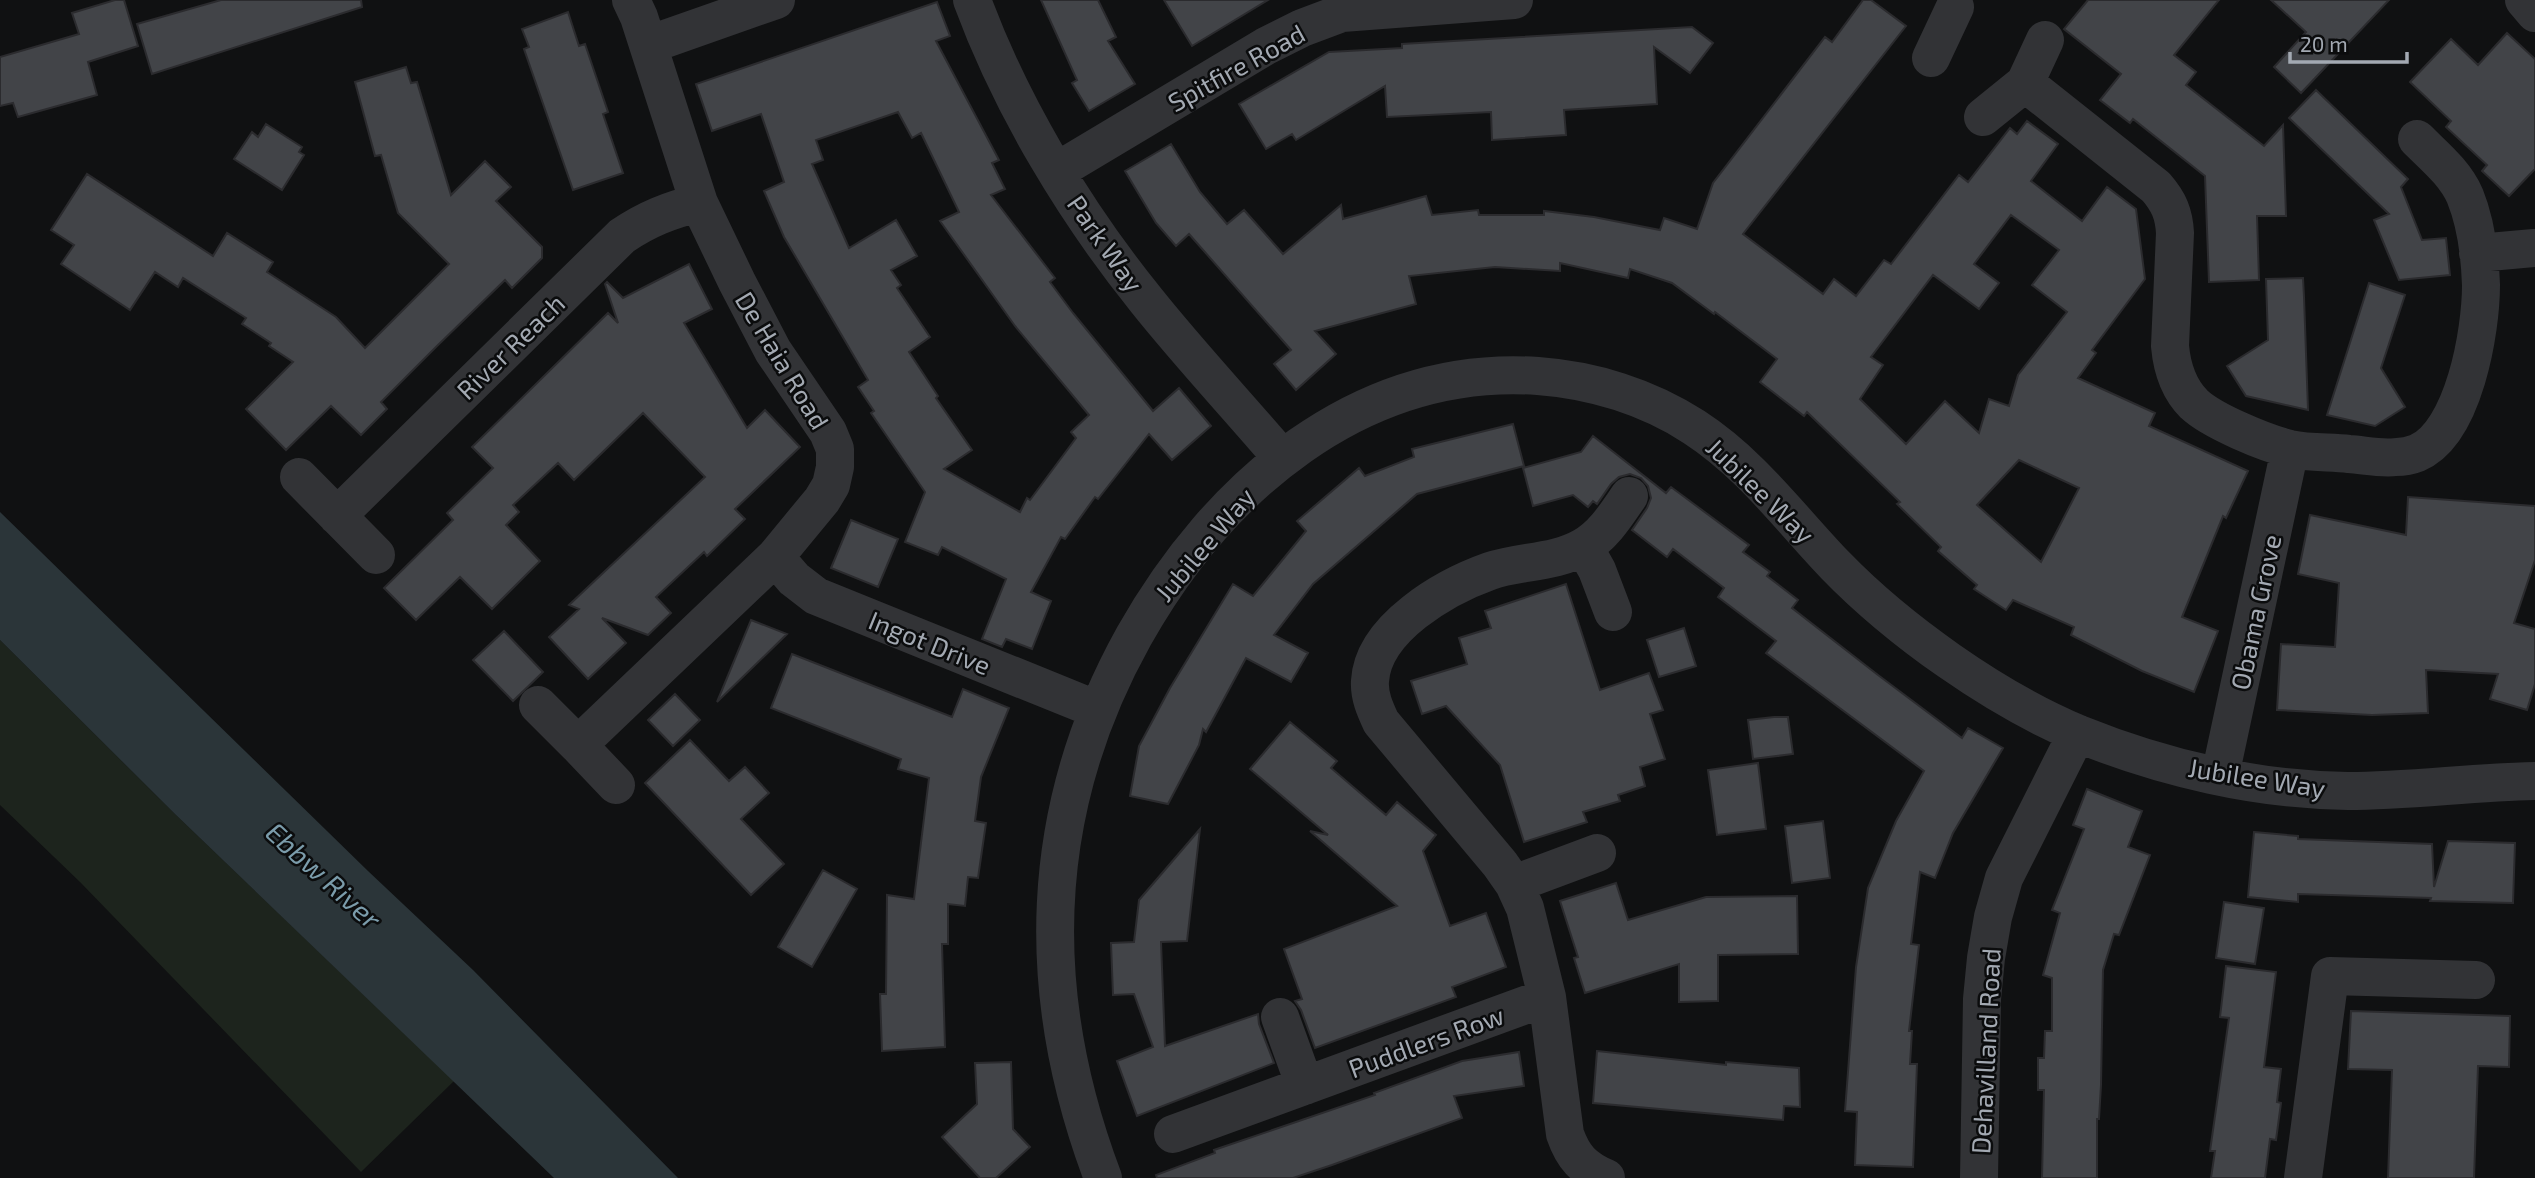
<svg xmlns="http://www.w3.org/2000/svg" width="2535" height="1178" font-family="'Exo 2',sans-serif">
  <rect width="100%" height="100%" fill="#101112"/>
  <path fill="#1d241d" d="M0 640 176 815 454 1081 361 1172 80 882 0 805Z"/>
  <path fill="#2b3539" d="M0 512 368 871 473 970 678 1178H554L176 815 0 640Z"/>
  <path fill="#424448" stroke="#2b2b2e" stroke-width="2" fill-rule="evenodd" d="M115 0H124L138 46 88 62 97 95 18 117 13 103 0 106V57L79 34 72 13Z
    M221 0H361L362 7 152 74 137 24Z
    M1041 0H1098L1116 37 1108 41 1135 84 1089 111 1072 83 1077 80Z
    M1164 0H1268L1192 46Z
    M1863 0H1871L1906 26 1743 234 1823 294 1834 279 1856 296 1884 260 1891 264 1959 175 1968 182 2010 128 2017 134 2027 121 2058 144 2031 181 2082 221 2107 187 2136 209 2145 279 2092 350 2096 353 2078 378 2155 413 2149 426 2248 471 2226 518 2223 516 2182 617 2218 631 2194 692 2142 671 2071 635 2074 627 2013 600 2006 610 1974 589 1977 585 1938 551 1941 547 1897 504 1900 502 1807 412 1804 416 1760 382 1777 359 1715 312 1714 314 1672 283 1630 269 1628 278 1560 263V271L1495 267 1409 276 1416 304 1315 331 1336 354 1296 390 1274 364 1291 350 1189 234 1176 246 1156 223 1125 171 1171 144 1200 192 1227 224 1244 210 1283 254 1341 205 1343 219 1426 196 1432 215 1478 210 1479 215H1544V211L1594 217 1660 230 1664 218 1697 229 1713 183 1825 37 1832 42ZM2011 215 2059 250 2032 285 2067 312 2018 375 2009 406 1989 399 1979 433 1945 401 1906 444 1860 399 1883 365 1871 357 1933 275 1979 309 1999 283 1974 264ZM2019 460 2079 488 2041 562 1977 505Z
    M2088 0H2219L2174 55 2196 72 2186 85 2264 146 2283 125 2286 216H2257L2259 280 2209 282 2205 176 2133 119 2130 123 2100 100 2121 74 2064 29Z
    M2271 0H2389L2301 93 2274 67 2306 32Z
    M937 2 950 36 936 41 999 160 992 163 1005 189 991 195 1055 278 1050 282 1073 313 1153 411 1179 388 1211 426 1172 460 1149 434 1098 499 1095 497 1065 539 1061 537 1031 592 1051 601 1032 649 1006 639 1002 647 982 639 1006 579 942 547 938 555 905 542 925 492 871 413 874 411 858 387 868 380 784 237 764 191 784 182 761 114 712 131 696 84ZM898 112 912 138 921 133 959 212 940 221 1015 326 1089 415 1071 432 1076 438 1030 500 1027 498 1020 512 944 469 972 450 936 398 938 396 909 352 930 337 897 288 901 285 891 270 917 256 896 220 849 248 812 164 823 160 816 140Z
    M568 12 579 46 585 44 608 112 603 114 623 173 573 190 524 49 529 47 522 29Z
    M1692 27 1713 43 1690 73 1654 47 1657 104 1564 110 1566 135 1492 140 1491 112 1387 117 1385 86 1296 140 1292 134 1266 149 1239 104 1329 52 1402 48V44Z
    M2507 33 2535 59V169L2509 196 2482 171 2487 165 2446 127 2451 121 2410 82 2451 39 2478 65Z
    M406 67 411 83 417 82 451 195 485 161 511 187 496 201 542 247V258L512 288 505 280 437 346 381 402 387 409 361 435 331 406 286 450 246 409 293 362 269 346 271 343 242 324 246 318 183 278 178 287 155 272 130 310 61 264 74 245 51 230 87 174 213 256 227 233 273 262 267 272 336 317 365 348 449 264 398 213 381 155 375 156 355 82Z
    M2316 90 2408 179 2401 187 2422 240 2446 238 2450 275 2399 280 2374 220 2389 214 2289 118Z
    M266 124 302 147 299 152 304 155 282 190 234 159 252 132 258 137Z
    M689 264 712 309 684 323 747 428 765 410 800 447 735 509 745 519 707 556 704 552 656 597 671 613 648 635 602 618 626 643 588 679 549 637 579 609 569 605 705 477 643 413 574 480 558 463 513 505 519 512 506 525 540 561 492 609 460 577 416 620 384 588 453 520 447 513 493 468 472 447 608 313 618 323 605 284 607 282 623 298Z
    M2303 278 2304 297 2308 410 2246 396 2227 366 2268 340 2266 279Z
    M2369 283 2405 295 2381 368 2405 407 2375 426 2327 415Z
    M1513 424 1524 466 1417 494 1313 584 1274 635 1308 653 1291 682 1246 658 1206 732 1203 729 1199 745 1168 804 1130 796 1139 746 1170 688 1233 584 1253 596 1306 531 1297 521 1359 468 1365 476 1414 457 1412 449Z
    M1593 436 1666 493 1671 487 1749 545 1743 552 1770 572 1767 576 1798 600 1792 608 1878 675 1962 738 1968 728 2003 748 1953 833 1935 878 1920 872 1911 944 1919 945 1909 1031H1912L1910 1064H1917L1913 1167 1855 1165 1857 1112 1845 1111 1856 967 1868 888 1896 821 1924 771 1766 653 1776 641 1718 597 1724 588 1673 549 1667 557 1632 530 1647 508 1651 498 1648 486 1641 478 1630 474 1619 477 1611 484 1597 504 1593 501 1588 507 1573 495 1533 506 1523 468 1581 452Z
    M2408 497 2535 506V560L2514 623 2535 629V684L2527 710 2490 699 2498 674 2426 670 2428 713 2372 715 2277 710 2281 644 2335 647 2339 583 2298 574 2310 515 2406 535Z
    M851 520 898 539 878 587 831 568Z
    M1566 584 1600 690 1649 673 1663 710 1650 714 1665 759 1640 767 1645 786 1618 795 1620 801 1583 812 1587 822 1524 842 1500 765 1446 706 1422 714 1411 681 1467 664 1459 638 1491 628 1485 611Z
    M751 620 787 634 717 702Z
    M1684 628 1696 666 1659 677 1647 640Z
    M504 631 543 672 513 701 473 660Z
    M792 654 952 717 963 689 1009 708 981 777 975 821 986 823 978 878 968 877 965 906 948 904V944H942L945 1047 882 1051 880 994H886L887 895 914 899 929 778 898 769 901 759 771 708Z
    M675 694 700 720 673 746 648 720Z
    M1774 717H1788L1793 754 1753 759 1748 720Z
    M1290 722 1337 761 1331 768 1386 815 1397 802 1436 835 1423 851 1450 926 1486 913 1506 967 1452 987 1456 997 1315 1048 1301 1010 1295 1001 1302 999 1284 949 1397 906 1310 831 1328 835 1250 769Z
    M690 740 729 781 745 767 769 793 741 819 784 864 751 895 645 783Z
    M1758 763 1766 829 1717 835 1708 770Z
    M2087 789 2142 811 2128 847 2150 855 2119 935 2114 934 2103 970 2101 1085 2099 1119H2097V1178H2042L2044 1090H2038V1058H2044L2045 1031H2052V978L2043 975 2060 913 2052 910 2084 829 2073 825Z
    M1823 821 1830 878 1792 883 1785 826Z
    M1200 829 1187 941 1161 942 1165 1046 1258 1014 1259 1024 1274 1063 1137 1116 1117 1061 1153 1047 1134 994 1113 995 1111 943 1134 942 1139 900Z
    M2254 832 2298 836V839L2432 844 2434 887 2448 841 2515 843 2513 903 2430 901 2431 898 2298 894V902L2248 897Z
    M823 870 857 889 812 967 778 947Z
    M1616 883 1628 920 1706 897 1797 896 1798 954 1718 955V1001L1679 1002V964L1585 993 1574 958 1578 957 1560 901Z
    M2224 902 2264 908 2255 964 2216 958Z
    M2226 966 2276 972 2264 1067 2281 1069 2277 1102 2281 1103 2276 1140 2270 1139 2265 1178H2211L2215 1151H2210L2229 1018 2220 1017Z
    M2351 1011 2510 1016 2509 1067 2478 1066 2474 1178H2388L2392 1070 2348 1069Z
    M1597 1051 1726 1065V1062L1799 1068 1800 1107 1784 1106 1783 1120 1593 1103Z
    M1519 1052 1524 1086 1454 1096 1462 1118 1332 1165 1293 1178H1157L1156 1175 1215 1153 1214 1150 1375 1095 1374 1093 1462 1061Z
    M1011 1062 1013 1129 1030 1147 996 1178H980L942 1137 977 1104 975 1063Z"/>
  <g fill="none" stroke-linecap="round" stroke-linejoin="round">
    <path stroke="#323336" stroke-width="38" d="M972 0C1011 106 1075 212 1146 300 1189 354 1237 405 1282 458
      M2524 0 2535 13
      M648 45 776 0
      M1931 58 1955 7
      M2025 83 2156 187C2169 202 2174 214 2175 233L2170 346C2172 368 2178 388 2194 404 2212 421 2265 443 2290 449 2309 453 2330 452 2349 454 2364 455 2381 459 2396 457 2402 457 2412 455 2417 453 2464 433 2481 331 2481 285 2480 256 2476 223 2465 196 2455 173 2435 157 2417 139
      M1983 117 2025 83 2045 40
      M1057 171 1266 46 1302 28 1342 13 1514 0
      M2478 253 2534 248
      M299 477 376 555
      M337 516 622 236C647 219 670 210 699 203
      M1584 547 1597 570 1613 612
      M775 557 794 579 816 596 1098 710
      M538 705 578 745 775 557 822 500 831 485 835 467V449L828 432 773 351 737 282 699 203 639 17 631 0
      M578 745 616 785
      M2220 776 2290 449
      M1514 884 1597 853
      M1280 1017 1305 1086
      M1173 1134 1547 997
      M1103 1178C1033 993 1037 810 1134 636 1218 487 1359 364 1538 376 1593 380 1648 397 1694 427 1751 464 1789 517 1835 565 1898 630 1995 699 2079 734 2163 768 2257 790 2348 791 2410 791 2472 782 2535 781
      M1606 1178C1583 1168 1573 1157 1565 1134L1547 997 1525 908 1514 884 1500 864 1381 722C1375 709 1369 696 1370 681 1373 628 1445 587 1490 571 1520 561 1555 563 1583 547 1603 536 1616 515 1629 496
      M1979 1178 1982 999 1986 958 1993 917 2004 878 2077 733
      M2303 1178 2330 976 2476 980"/>
  </g>
  <g text-anchor="middle" dominant-baseline="central" stroke-width="5" stroke-linejoin="round" paint-order="stroke">
    <g font-size="26" fill="#a3a9b2" stroke="#0b0c0d">
      <text transform="translate(1236 67) rotate(-29)">Spitfire Road</text>
      <text transform="translate(1106 243) rotate(55)">Park Way</text>
      <text transform="translate(510 346) rotate(-44)">River Reach</text>
      <text transform="translate(783 360) rotate(59)">De Haia Road</text>
      <text transform="translate(1761 490) rotate(44)">Jubilee Way</text>
      <text transform="translate(1204 544) rotate(-50)">Jubilee Way</text>
      <text transform="translate(2255 612) rotate(-78)">Obama Grove</text>
      <text transform="translate(930 642) rotate(22)">Ingot Drive</text>
      <text transform="translate(2257 777) rotate(9)">Jubilee Way</text>
      <text transform="translate(1426 1041) rotate(-20)">Puddlers Row</text>
      <text transform="translate(1985 1051) rotate(-87)">Dehavilland Road</text>
    </g>
    <g font-size="28" font-style="italic" fill="#7b9cab" stroke="#0b0c0d">
      <text transform="translate(324 875) rotate(42)">Ebbw River</text>
    </g>
  </g>
  <path d="M2290 52v10h117v-10" fill="none" stroke="#a3a9b2" stroke-width="3.5"/>
  <text x="2300" y="52" font-size="21" fill="#a3a9b2" stroke="#0b0c0d" stroke-width="5" paint-order="stroke">20 m</text>
</svg>
